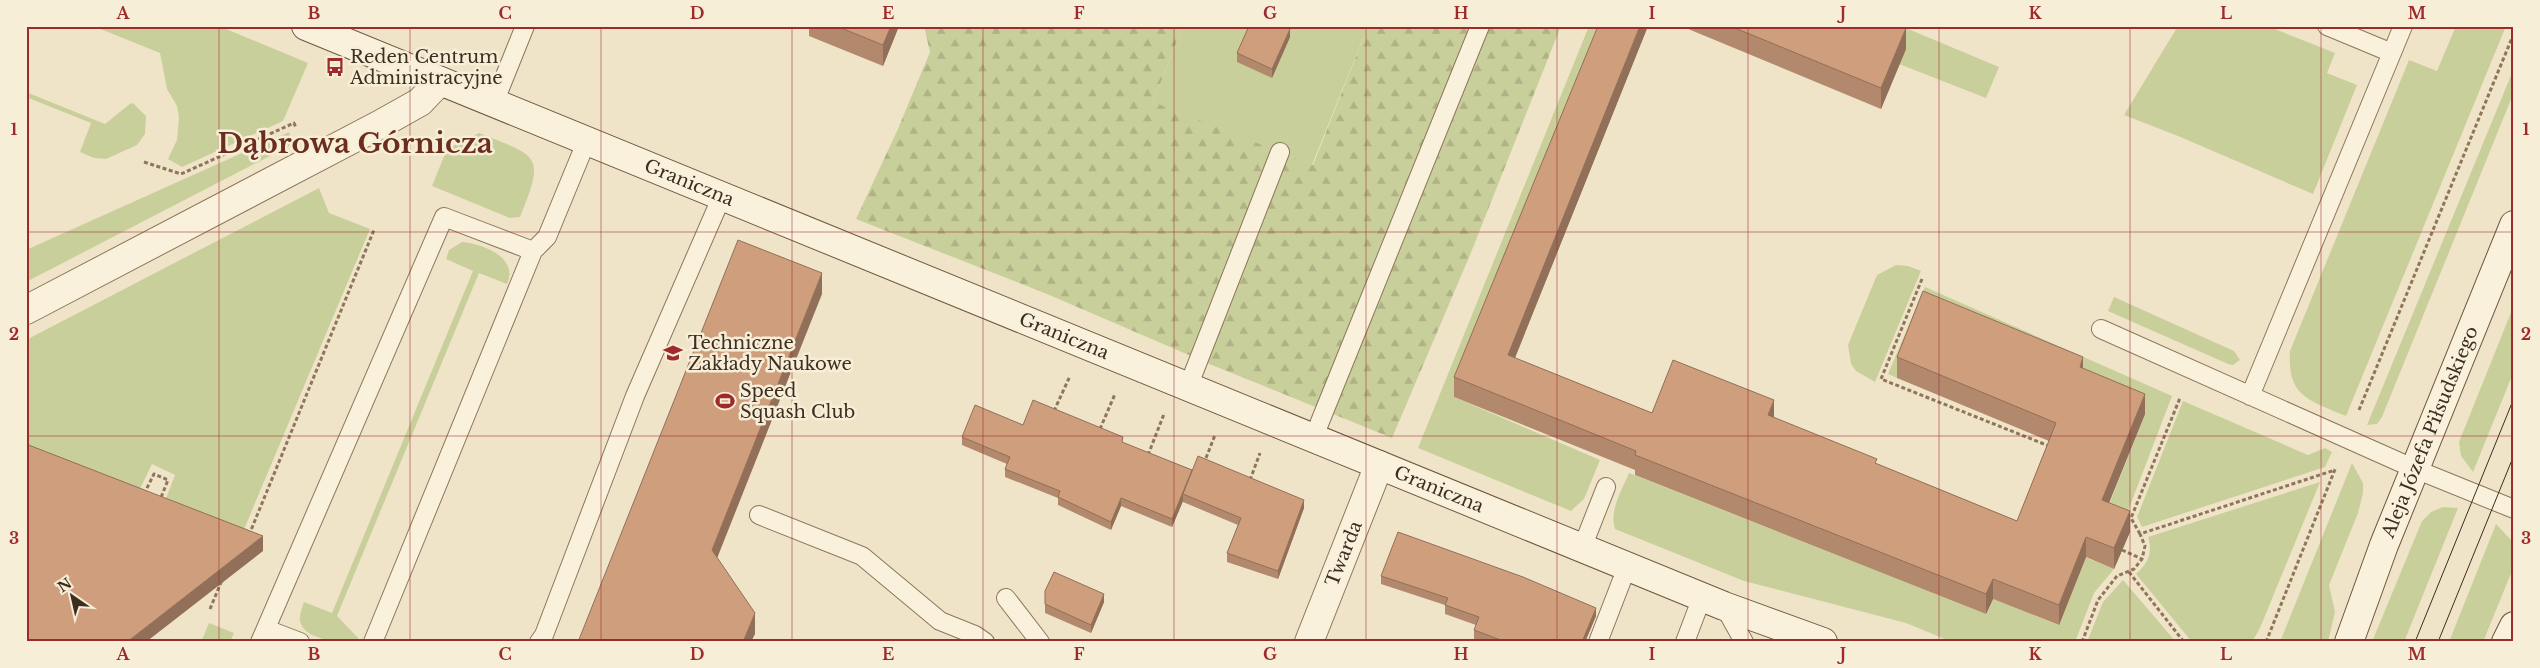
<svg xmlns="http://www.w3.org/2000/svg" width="2540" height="668" font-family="'Libre Baskerville',serif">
  <defs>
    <pattern id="forest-firs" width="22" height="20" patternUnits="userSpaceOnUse" patternTransform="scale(1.25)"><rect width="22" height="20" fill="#c9cf9b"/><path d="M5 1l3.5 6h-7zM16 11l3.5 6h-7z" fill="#aeb285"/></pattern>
  </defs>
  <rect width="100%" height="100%" fill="#f0e4c8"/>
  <path fill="#c9cf9b" d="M93 26H219L308 63 283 121 182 167 168 159 177 140 179 117 177 106 167 89 160 53Z
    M1183 26H1368L1312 165 1288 155 1207 363 1191 356 1153 102Z
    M1589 26H1605L1454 397 1600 460 1584 499 1571 511 1418 448Z
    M1851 26H1901L1999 67 1986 98 1899 64 1905 49Z
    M2178 26H2267L2335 53 2327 73 2357 85 2313 194 2178 136 2124 115Z
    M2456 26H2506L2346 416C2309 400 2287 397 2290 351L2409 60 2437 71Z
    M2514 68V92L2382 417 2377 424 2367 425Z
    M26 92 105 124 131 103 134 104 146 116 145 134 137 145 106 159 94 158 80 152 91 123 26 97Z
    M289 132 293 144 26 282V250Z
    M479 133C540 157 545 155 520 217L510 218 432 186 447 149Z
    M319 188 329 213 370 229 240 539 162 509 175 475 152 464 137 495 26 451V340Z
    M462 242C484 244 519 258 507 284L479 273 337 616 360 640 359 642C343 642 305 642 300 621 299 615 302 608 304 602L332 613 473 271 446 259 449 250Z
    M1896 265 1908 266 1921 271 1875 382 1856 371 1851 364 1848 345 1877 275Z
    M1925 287 2172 396 2128 511 2109 505 2145 414 1924 312 1897 378 1888 374Z
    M2114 297 2234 351 2240 360 2233 365 2228 364 2108 311Z
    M2514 305V371L2473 472 2461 456 2459 442Z
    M2183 401 2308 455 2325 448 2332 452 2325 467 2142 527 2137 517Z
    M2352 463 2363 483V493L2358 513 2329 585 2335 612 2328 642H2280Z
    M1629 473 1986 614 1993 599 2058 625 2085 557 2114 569 2094 593 2075 642H1952L1906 623 1744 581 1615 529C1609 510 1622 490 1629 473Z
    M2320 482 2260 628 2252 642H2192L2136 574C2148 563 2153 553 2148 537Z
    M2443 507 2458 508 2404 642H2372L2422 521 2431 512Z
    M2496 524 2513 542 2514 566 2483 642H2449Z
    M2123 580 2176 642H2087L2103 602Z
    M209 623 234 633 230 642H201Z"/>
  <path fill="url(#forest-firs)" d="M924 26H1183L1153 102 1272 149 1191 356 1047 294 856 219 897 131 930 52Z
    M1368 26H1561L1470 255 1392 438 1207 363 1288 155 1313 165Z"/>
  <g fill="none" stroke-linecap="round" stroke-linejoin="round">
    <g stroke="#8d765c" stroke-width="20">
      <path id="lane" d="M2327 26 2392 53
        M494 103 525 26
        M2101 329 2415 469 2514 509
        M1188 387 1280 152
        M2250 396 2403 26
        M1313 439 1480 26
        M759 515 862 556 940 621 975 635 985 642
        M1582 548 1606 487
        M1006 598 1040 642
        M1724 606 1744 642
        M266 629 300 642
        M260 642 444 217 533 251
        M373 642 533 251 547 237 587 140
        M539 642 544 635 635 396 722 196
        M1598 642 1627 567
        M1685 642 1702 597"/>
    </g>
    <g stroke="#8d765c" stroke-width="30">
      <g id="street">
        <path d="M26 310 379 125 420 102 440 81"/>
        <path id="s1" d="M1309 642 1379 465"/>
      </g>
    </g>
    <g stroke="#6f573f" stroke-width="30">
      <g id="secondary">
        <path id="s2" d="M306 26 1724 606 1823 642"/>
        <path id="s3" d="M2349 642 2384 545 2514 225"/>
        <path d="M2506 642 2514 626"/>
      </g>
    </g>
    <path stroke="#8d765c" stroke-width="3" stroke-dasharray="4 2.5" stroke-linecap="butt" d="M144 162 181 174 294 123 296 128
      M1922 279 1881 379 2049 446
      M2359 410 2514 33
      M1054 411 1070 376
      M1100 429 1115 394
      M1148 455 1164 414
      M1206 458 1215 435
      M1250 480 1260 453
      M144 494 154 474 168 480 160 500
      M2140 534 2131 518 2180 398
      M249 535 374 230
      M2122 550 2142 559
      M2129 572 2184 642
      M210 609 222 580
      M2082 642 2098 600 2117 576 2134 569 2142 559 2145 546 2140 534 2335 470
      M2266 642 2336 467"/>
    <use href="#lane" stroke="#faf1dc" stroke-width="18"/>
    <use href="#street" stroke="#faf1dc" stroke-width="28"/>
    <use href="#secondary" stroke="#faf1dc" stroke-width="28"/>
    <path stroke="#3d2e20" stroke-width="1" d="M2415 642 2514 398
      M2438 642 2514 455"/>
  </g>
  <path fill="#b2896c" d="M809 26H899L883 66 809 36Z
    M1648 26 1515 358 1652 413 1774 418 1877 464 2017 521 2049 441 1897 378V357L2083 368 2145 414 2109 503 2130 532 2114 569 2086 557 2059 625 1993 599 1986 614 1635 475V470L1454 397V377Z
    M1681 26H1900L1906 49 1881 109Z
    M1290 37 1272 78 1237 62V53Z
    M1023 425 1123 443 1192 470 1304 508 1278 579 1227 562V553L1238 525 1183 502V501L1172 527 1121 506 1111 530 1058 505V498L1005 477V469L1007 464 962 445V437Z
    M1381 576 1596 616 1585 642H1482L1474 639V630L1476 625 1445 614V605L1381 584Z
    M1045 591 1104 602 1091 633 1045 613Z"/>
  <path fill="#916f58" d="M891 26H899L883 66V45Z
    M1640 26H1648L1508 375V355Z
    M1906 28V49L1881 109V88Z
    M1290 29V37L1272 78V69Z
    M822 273V294L712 571V550Z
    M2083 357V377L2080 367Z
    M2145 394V414L2102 520V500Z
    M1774 400V421L1768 415Z
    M1192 470 1183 494V501L1172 527V519Z
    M1121 498V506L1111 530V522Z
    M1304 500V508L1278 579V571Z
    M2130 511V532L2114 569V548Z
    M263 536V551L146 642H127Z
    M2086 537V557L2059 625V605Z
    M1993 579V599L1986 614V594Z
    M1104 594V602L1091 633V625Z
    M1596 608V616L1585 642H1582Z
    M755 613V634L751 642H743Z"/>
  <path fill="#cf9f7d" stroke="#916f58" d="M836 26H891L883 45Z
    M1249 26H1284L1290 29 1272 69 1237 53Z
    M1598 26H1640L1508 355 1652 413 1673 360 1774 400 1768 415 1877 459 1875 463 2017 521 2056 423 1897 357 1923 291 2083 357 2080 367 2145 394 2102 500 2130 511 2114 548 2086 537 2059 605 1993 579 1986 594 1635 455 1636 451 1454 377Z
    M1730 26H1900L1906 28 1881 88Z
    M738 240 822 273 712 550 755 613 743 642H578Z
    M1033 400 1123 437 1122 442 1192 470 1172 519 1121 498 1111 522 1058 497 1060 491 1005 469 1010 457 962 437 975 405 1023 425Z
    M26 444 263 536 127 642H26Z
    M1198 456 1304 500 1278 571 1227 553 1241 518 1183 494Z
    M1398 532 1523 577 1596 608 1582 642H1506L1474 630 1479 617 1445 605 1448 598 1381 576Z
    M1054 572 1104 594 1091 625 1045 604V591Z"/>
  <path fill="none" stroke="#9e2a2b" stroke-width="1" stroke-opacity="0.55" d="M219 26V642M410 26V642M601 26V642M792 26V642M983 26V642M1174 26V642M1366 26V642M1557 26V642M1748 26V642M1939 26V642M2130 26V642M2321 26V642M26 232H2514M26 436H2514"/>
  <defs>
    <g id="bus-bare" transform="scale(1.5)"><path d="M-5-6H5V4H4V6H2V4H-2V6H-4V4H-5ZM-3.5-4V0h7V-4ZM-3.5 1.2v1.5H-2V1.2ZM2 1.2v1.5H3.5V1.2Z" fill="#9e2a2b" stroke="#f7eed8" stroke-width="2.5" paint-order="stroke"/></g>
    <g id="school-bare" transform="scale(1.5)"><path d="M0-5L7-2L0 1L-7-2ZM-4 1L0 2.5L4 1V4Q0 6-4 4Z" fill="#9e2a2b" stroke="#f7eed8" stroke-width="2.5" paint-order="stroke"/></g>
    <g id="stadium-bare" transform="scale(1.5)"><path d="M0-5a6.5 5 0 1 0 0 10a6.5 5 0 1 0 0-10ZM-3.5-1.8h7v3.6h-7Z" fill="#9e2a2b" stroke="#f7eed8" stroke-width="2.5" paint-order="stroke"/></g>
  </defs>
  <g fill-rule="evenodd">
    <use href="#bus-bare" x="335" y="67"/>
    <use href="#school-bare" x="673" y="353"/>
    <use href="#stadium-bare" x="725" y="401"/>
  </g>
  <g text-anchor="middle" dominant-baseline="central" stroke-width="5" stroke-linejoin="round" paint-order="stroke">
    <g font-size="18" fill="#3d2e20" stroke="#f7eed8" text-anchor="start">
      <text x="350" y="57">Reden Centrum<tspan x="350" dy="21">Administracyjne</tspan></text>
      <text x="688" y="343">Techniczne<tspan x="688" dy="21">Zakłady Naukowe</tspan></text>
      <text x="740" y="391">Speed<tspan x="740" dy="21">Squash Club</tspan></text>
    </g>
    <g font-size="18" fill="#3d2e20" stroke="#f7eed8">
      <text stroke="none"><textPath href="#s2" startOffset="414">Graniczna</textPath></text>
      <text stroke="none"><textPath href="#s2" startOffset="819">Graniczna</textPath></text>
      <text stroke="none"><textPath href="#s3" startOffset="225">Aleja Józefa Piłsudskiego</textPath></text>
      <text stroke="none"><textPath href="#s2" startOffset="1224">Graniczna</textPath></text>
      <text stroke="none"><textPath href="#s1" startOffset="95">Twarda</textPath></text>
    </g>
    <g font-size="28" font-weight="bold" fill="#6b2e1e" stroke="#f7eed8">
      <text x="355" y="143">Dąbrowa Górnicza</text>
    </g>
  </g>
  <rect width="2540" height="668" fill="none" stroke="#f7eed8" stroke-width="55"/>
  <g transform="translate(72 596) rotate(326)" stroke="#f7eed8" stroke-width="4" paint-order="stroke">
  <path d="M0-4L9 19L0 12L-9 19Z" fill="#3d2e20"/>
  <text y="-8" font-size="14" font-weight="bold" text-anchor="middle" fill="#3d2e20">N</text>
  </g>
  <rect x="28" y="28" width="2484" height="612" fill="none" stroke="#9e2a2b" stroke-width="2"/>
  <g font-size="16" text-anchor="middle" font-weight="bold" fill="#9e2a2b">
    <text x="123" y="19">A</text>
    <text x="314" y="19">B</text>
    <text x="505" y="19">C</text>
    <text x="697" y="19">D</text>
    <text x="888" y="19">E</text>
    <text x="1079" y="19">F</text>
    <text x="1270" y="19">G</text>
    <text x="1461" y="19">H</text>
    <text x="1652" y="19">I</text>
    <text x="1843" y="19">J</text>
    <text x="2035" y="19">K</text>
    <text x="2226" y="19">L</text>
    <text x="2417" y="19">M</text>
    <text x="14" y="135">1</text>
    <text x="2526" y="135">1</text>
    <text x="14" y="340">2</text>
    <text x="2526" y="340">2</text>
    <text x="14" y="544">3</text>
    <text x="2526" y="544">3</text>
    <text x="123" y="660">A</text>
    <text x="314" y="660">B</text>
    <text x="505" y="660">C</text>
    <text x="697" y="660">D</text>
    <text x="888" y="660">E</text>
    <text x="1079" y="660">F</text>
    <text x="1270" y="660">G</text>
    <text x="1461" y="660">H</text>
    <text x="1652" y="660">I</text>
    <text x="1843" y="660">J</text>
    <text x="2035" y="660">K</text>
    <text x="2226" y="660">L</text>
    <text x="2417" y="660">M</text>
  </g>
</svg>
